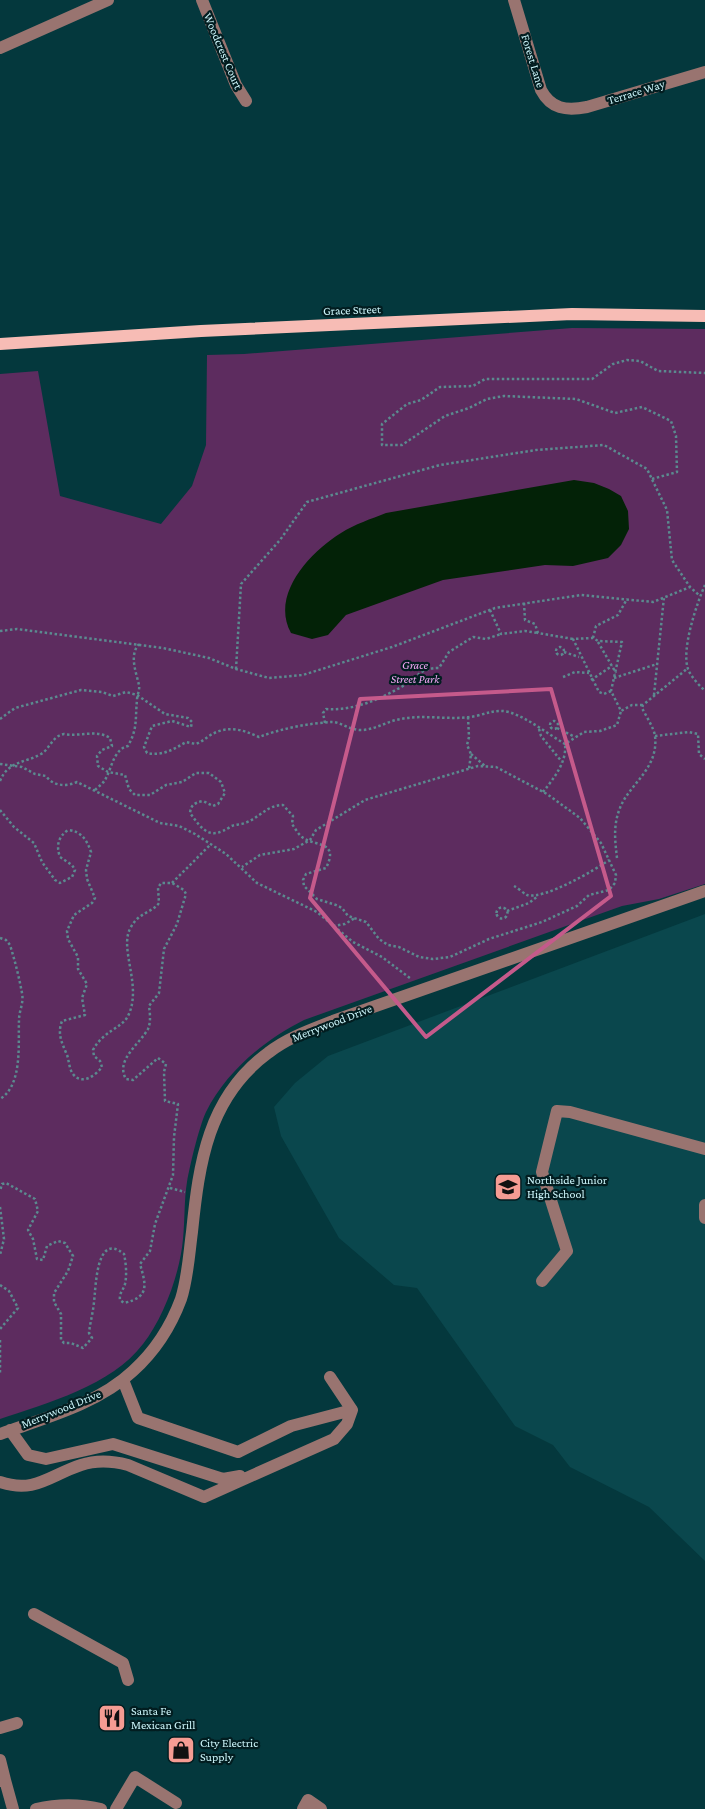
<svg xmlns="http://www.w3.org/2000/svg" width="705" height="1809" font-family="'Crimson Pro',serif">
  <rect width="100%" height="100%" fill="#04383d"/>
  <path fill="#0a474d" d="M705 914V1561L649 1507 570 1467 553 1445 515 1426 417 1288 394 1285 339 1238 281 1136 274 1107 295 1083 328 1056Z"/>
  <path fill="#5d2c5f" d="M572 328 705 329V884L659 899 622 906 304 1020C264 1040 226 1072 206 1112 199 1127 190 1165 187 1182 184 1200 185 1220 183 1239 180 1273 164 1317 143 1344 111 1386 47 1403 0 1419V374L38 371 60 496 161 524 192 486 206 445 207 355 244 354Z"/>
  <path fill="#032207" d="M574 480 594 483 609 489 621 496 628 511 629 529 621 545 608 558 573 566 545 565 443 580 346 615 328 635 312 639 291 633C270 595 310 552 341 533 355 524 371 519 386 513Z"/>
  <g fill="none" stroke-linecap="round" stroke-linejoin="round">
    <path stroke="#5b8a8f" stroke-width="2.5" stroke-dasharray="2.5 2.5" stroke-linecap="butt" d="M652 479 677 472 676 436 671 421 642 407 615 413 576 399 504 396 487 399 469 408 445 416 402 445H382V424L407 404 421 400 440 387 473 386 485 379H592L613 364 627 360 640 361 658 371 705 373
      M705 585C697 603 681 649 688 669 691 677 699 685 705 691
      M524 603 525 620 535 624 538 633 573 639
      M490 610 501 634 525 631 538 633
      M0 631 17 629 163 648 209 658 236 669 269 678 303 675 392 647 495 608 581 595 653 602 690 587
      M593 638 596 626 618 615 627 599
      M598 642 616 673
      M556 651a4 4 0 1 1 8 0a4 4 0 1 1-8 0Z
      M564 652 579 657
      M236 669 241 584 280 540 307 502 440 465 536 450 604 445 647 469 667 510 672 560 690 587 700 596
      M563 677 575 672 589 673
      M614 678 657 664
      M591 680 612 666
      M611 691 604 694 599 692 573 639 593 638 598 641 622 642 611 691 621 711 632 705H643
      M654 695 664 597
      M468 717 469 737 467 745 471 754 469 769
      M0 719 15 708 81 690 102 692 113 696 126 692 137 695 165 714 188 718 192 722 191 727 172 721 152 726 144 747 147 753C162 756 173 750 186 742L196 744C201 742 205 739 209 736 226 725 242 729 259 737 280 729 309 723 332 722 341 722 349 730 361 730 375 730 387 721 401 719 425 714 452 721 476 716 488 713 497 709 509 712 528 718 548 734 565 744L584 732 600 731 617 725 621 711
      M550 725a4 4 0 1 1 8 0a4 4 0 1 1-8 0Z
      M325 723 323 713 326 709C354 711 380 699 403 686 419 677 419 668 439 668L449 652 473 637 486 639 501 634
      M557 728 575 737
      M539 729 541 736 562 762
      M655 736 689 732 698 734 699 754 705 759
      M471 754 485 766
      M0 764 22 767 35 774 46 776C53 786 66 787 77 782L160 823 179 826 195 834 226 854 257 883 317 912 353 942 382 957 411 979
      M0 781C8 761 25 763 41 754 50 749 52 736 64 734 80 737 96 729 110 738L112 746 102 750 97 756 98 766 108 772 125 775 129 789 135 795H150L166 785 182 782 196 773H209L221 782 225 793 218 804 213 806 203 801C194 803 191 805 190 813 203 831 210 840 230 827 234 824 240 825 245 823 259 818 267 805 283 805L293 816 292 824C295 828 298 834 302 837 314 847 340 840 326 868L306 874 303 880 304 886 317 899 336 905 342 908 348 916 366 922 379 939 388 945 399 947 419 957 433 959 450 957 489 939 542 922 577 906 589 895 609 890 615 883 616 875 601 843 580 818 547 794 496 767 478 766 365 800 316 830 310 840 294 849 260 855 242 867
      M95 790C99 786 104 783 106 778 112 767 114 749 128 746 138 728 135 719 137 700 137 695 140 690 139 685 136 672 129 655 139 644
      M543 792C554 778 567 762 565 744
      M0 810 14 827 34 843 42 862 55 880 60 883 72 877 75 870 72 865 60 857C56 846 58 837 68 830 81 831 87 840 91 852L86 870 87 879 95 898 92 903 74 915 67 931 68 939 78 957V969L87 984 82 998 85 1015 62 1021C57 1034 62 1043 67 1055 69 1060 69 1069 73 1074 82 1086 96 1075 102 1067L100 1061 94 1056 93 1050C103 1031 122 1028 128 1016 143 986 118 948 131 927 139 912 152 913 159 903L158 888 161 883H172L184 890 186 894 177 924 164 949 159 993 149 1006C150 1013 151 1022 148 1029 139 1045 115 1060 126 1079L133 1080 158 1058 166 1064 164 1072 165 1101 178 1104 174 1137 173 1175 155 1224 150 1251 140 1264C146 1285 150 1297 124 1303L120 1300C119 1293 123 1291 125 1284 127 1275 126 1263 124 1254 96 1231 96 1287 94 1302 93 1313 90 1323 89 1333L92 1338 83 1348 71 1343H64L61 1340V1314L54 1302V1293L68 1271 73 1256 65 1243 58 1241 47 1246 43 1260 37 1259 33 1239 28 1230 38 1211 35 1199 6 1183 2 1184 0 1191
      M617 858C615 841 613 825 620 808 629 784 659 769 655 736 654 728 646 716 642 708L643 705 688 668
      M172 883 211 844
      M514 886C518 888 523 893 527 895 544 900 595 870 609 860
      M496.5 913a5.5 5.5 0 1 1 11 0a5.5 5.5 0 1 1-11 0Z
      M507 911 529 903 538 896
      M333 926 345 924 355 918
      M0 938 6 940 10 945C15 961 19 977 22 993 24 1003 19 1011 19 1020 18 1043 23 1085 0 1099
      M170 1188 185 1192
      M0 1207 4 1239 0 1255
      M0 1285 9 1291 18 1308 0 1329
      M0 1340V1374"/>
    <path stroke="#997470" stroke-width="12" d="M202 0 236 85 246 101
      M514 0 541 90C551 109 566 111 587 107L705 72
      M0 48 108 0
      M705 1205V1218
      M542 1281 567 1251 542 1172 557 1111 570 1112 705 1149
      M123 1380 138 1418 238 1452 291 1426 352 1410
      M10 1430 28 1455 46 1459 113 1444 223 1479 240 1476
      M0 1434C45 1418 98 1404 133 1371 154 1352 171 1326 181 1299 188 1277 189 1254 192 1232 199 1163 208 1097 268 1053 287 1038 310 1030 333 1021L705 891
      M0 1482C35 1494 50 1475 81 1465 96 1460 113 1461 128 1465L204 1497 334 1439 347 1424 352 1410 330 1377
      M34 1614 123 1663 128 1680
      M0 1728 17 1723
      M0 1760 5 1780 0 1781
      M5 1780 13 1809
      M36 1809C58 1804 79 1804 101 1809
      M116 1809 135 1777 176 1803
      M303 1809 308 1800 321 1809"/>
    <path stroke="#f7bcb5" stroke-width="12" d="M0 344 201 331 572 314 705 316"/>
  </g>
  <path fill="none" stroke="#c55a8b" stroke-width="4" stroke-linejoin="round" d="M551 689 611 896 426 1037 310 898 360 699Z"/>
  <defs>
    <g id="school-square" transform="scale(1.4375)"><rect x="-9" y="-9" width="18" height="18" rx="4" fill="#f59c93" stroke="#021d20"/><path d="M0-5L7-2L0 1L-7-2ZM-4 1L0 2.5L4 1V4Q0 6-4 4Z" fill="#111"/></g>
    <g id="restaurant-square" transform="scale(1.4375)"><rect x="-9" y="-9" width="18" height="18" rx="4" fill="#f59c93" stroke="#021d20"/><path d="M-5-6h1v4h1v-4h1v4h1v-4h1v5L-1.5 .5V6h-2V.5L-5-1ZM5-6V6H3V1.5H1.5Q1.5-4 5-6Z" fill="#111"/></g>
    <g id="shop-square" transform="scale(1.4375)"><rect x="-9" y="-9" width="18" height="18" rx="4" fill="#f59c93" stroke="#021d20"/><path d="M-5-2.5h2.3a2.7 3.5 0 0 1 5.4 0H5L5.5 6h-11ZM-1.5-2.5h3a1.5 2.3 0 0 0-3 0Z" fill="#111"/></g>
  </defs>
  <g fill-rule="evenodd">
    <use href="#school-square" x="508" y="1187"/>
    <use href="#restaurant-square" x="112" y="1718"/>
    <use href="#shop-square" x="181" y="1750"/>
  </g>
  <g text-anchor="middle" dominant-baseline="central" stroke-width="4.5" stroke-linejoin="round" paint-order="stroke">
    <g font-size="12" fill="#ccf5fa" stroke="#021d20">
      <text transform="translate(223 51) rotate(67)">Woodcrest Court</text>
      <text transform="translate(533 61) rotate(73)">Forest Lane</text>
      <text transform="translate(636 92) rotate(-17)">Terrace Way</text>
      <text transform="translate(352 310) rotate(-2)">Grace Street</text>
      <text transform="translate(332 1023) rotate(-21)">Merrywood Drive</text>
      <text transform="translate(61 1409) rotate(-22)">Merrywood Drive</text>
    </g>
    <g font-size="12" font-style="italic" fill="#f2a6f4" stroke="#021d20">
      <text x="415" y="665">Grace<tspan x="415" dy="14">Street Park</tspan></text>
    </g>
    <g font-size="12" fill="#ccf5fa" stroke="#021d20" text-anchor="start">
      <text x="527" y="1180">Northside Junior<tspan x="527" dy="14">High School</tspan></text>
      <text x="131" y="1711">Santa Fe<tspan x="131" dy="14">Mexican Grill</tspan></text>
      <text x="200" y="1743">City Electric<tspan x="200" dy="14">Supply</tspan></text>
    </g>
  </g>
</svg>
